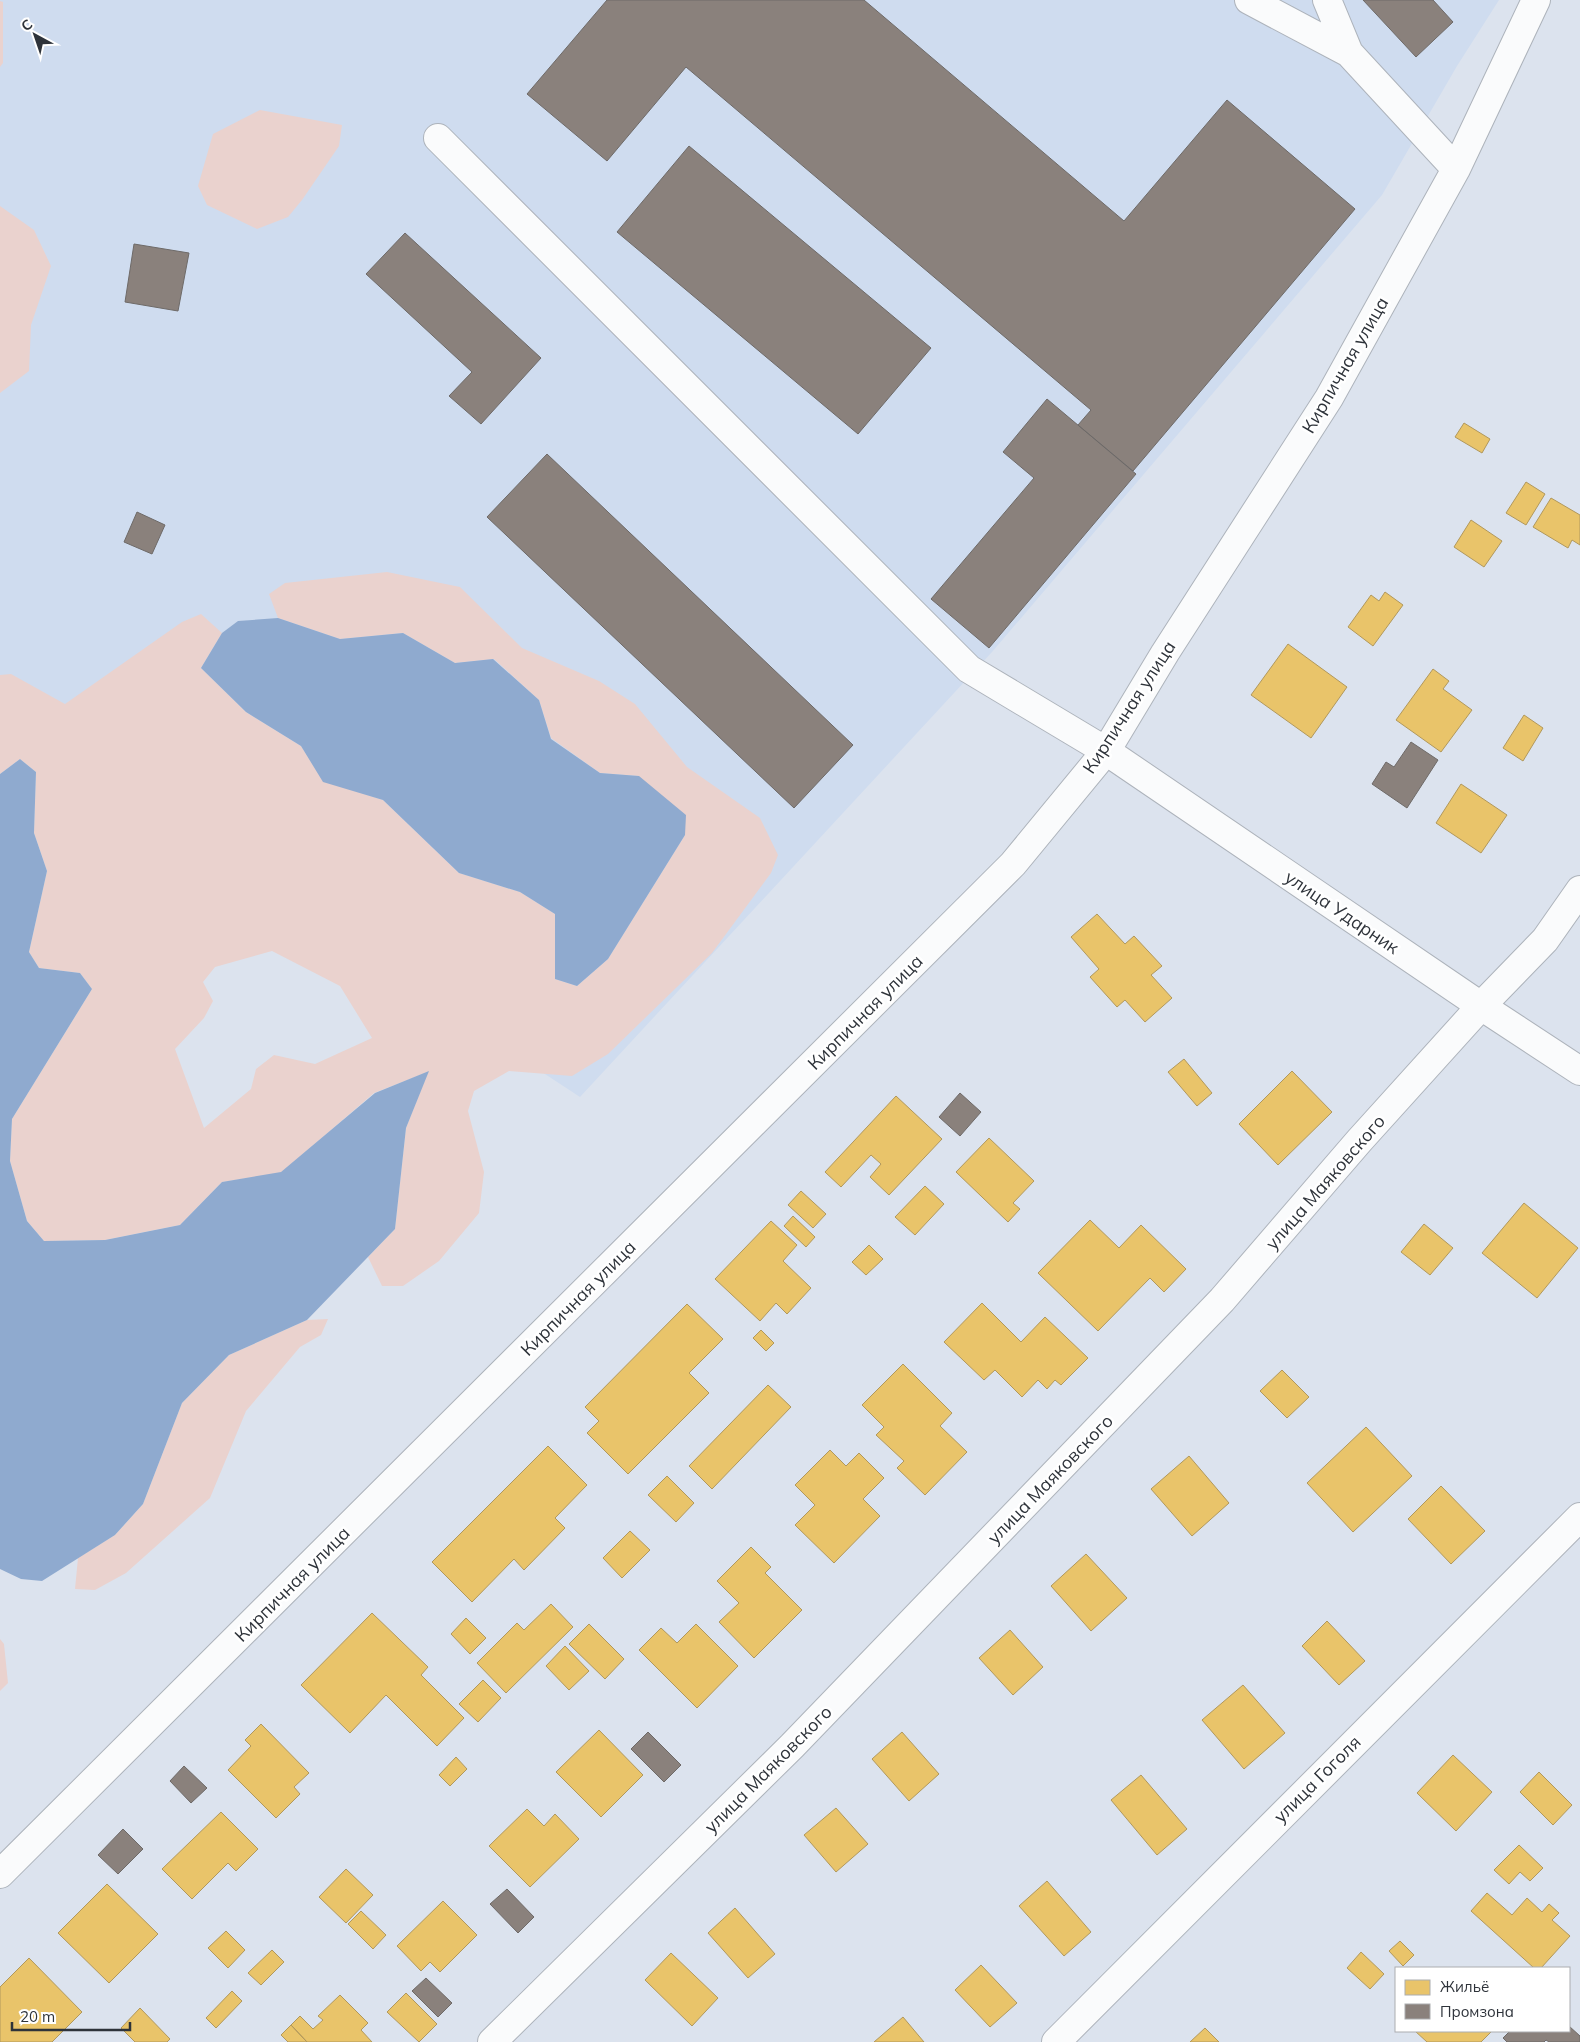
<svg xmlns="http://www.w3.org/2000/svg" width="1580" height="2042" font-family="Mulish,sans-serif">
  <rect width="100%" height="100%" fill="#dce3ee"/>
  <path fill="#cfdcef" d="M0 0H1499L1457 66 1382 195 992 652 580 1097 0 716Z"/>
  <path fill="#ead2ce" fill-rule="evenodd" d="M0 1 3 2V63L0 67Z
    M260 110 342 125 339 146 302 200 288 217 257 229 207 205 198 186 213 134Z
    M0 206 34 230 51 266 31 325 29 371 0 393Z
    M387 572 460 587 522 648 599 681 635 704 687 767 760 818 778 855 771 873 712 953 608 1054 572 1076 509 1071 474 1091 468 1111 484 1172 479 1213 439 1261 403 1286H382L368 1257 395 1229 406 1128 428 1072 374 1093 281 1173 222 1182 180 1225 105 1240 44 1241 27 1221 10 1161 12 1119 92 989 80 973 39 968 29 952 47 871 34 833 36 772 20 759 0 774V675L11 674 65 704 182 622 201 614 222 633 201 668 246 712 301 746 323 781 383 800 459 873 520 892 555 914V979L577 986 608 959 685 835 639 776 600 773 551 738 539 700 494 659 455 663 403 633 340 639 278 618 269 594 285 583ZM272 951 340 986 372 1038 315 1064 274 1055 256 1069 251 1089 204 1128 175 1049 204 1018 213 1001 203 982 215 967Z
    M328 1319 321 1335 300 1347 246 1411 210 1498 126 1573 95 1590 75 1589 78 1558 115 1535 143 1504 182 1403 229 1355 307 1320Z
    M0 1639 4 1644 8 1683 0 1691Z"/>
  <path fill="#8faacf" d="M278 618 340 639 403 633 455 663 493 659 539 700 551 739 600 773 639 776 686 815 685 835 608 959 577 986 555 979V914L520 892 459 873 383 800 323 782 301 746 246 712 201 668 222 633 238 621Z
    M20 759 36 772 34 833 47 871 29 952 39 968 80 973 92 989 12 1119 10 1161 27 1221 44 1241 105 1240 180 1225 222 1182 281 1172 375 1093 429 1071 406 1128 395 1229 307 1320 229 1355 182 1403 143 1504 115 1535 42 1581 21 1579 0 1569V774Z"/>
  <path fill="#e9c46a" stroke="#b1985c" d="M1464 423 1490 439 1482 453 1455 437Z
    M1526 482 1545 494 1526 525 1506 513Z
    M1551 498 1580 515V545L1572 540 1568 548 1533 527Z
    M1471 520 1502 541 1484 567 1454 547Z
    M1385 592 1403 605 1373 646 1348 627 1371 595 1379 601Z
    M1288 644 1347 687 1311 738 1251 695Z
    M1433 669 1449 681 1443 689 1472 710 1441 752 1396 720Z
    M1524 715 1543 728 1523 761 1503 748Z
    M1461 784 1507 815 1481 853 1436 823Z
    M1097 914 1125 944 1134 936 1162 966 1151 975 1172 998 1145 1022 1125 1000 1117 1007 1090 977 1099 969 1071 937Z
    M1184 1059 1212 1093 1197 1106 1168 1072Z
    M1292 1071 1332 1112 1278 1165 1239 1124Z
    M896 1096 942 1139 889 1195 870 1177 881 1164 871 1155 841 1187 825 1172Z
    M989 1138 1034 1181 1013 1203 1020 1209 1008 1222 956 1172Z
    M925 1186 944 1204 915 1235 895 1217Z
    M801 1191 826 1214 813 1228 788 1205Z
    M1524 1203 1578 1248 1537 1298 1482 1253Z
    M793 1216 815 1237 806 1247 784 1226Z
    M1090 1220 1119 1248 1141 1225 1186 1269 1164 1292 1150 1278 1098 1331 1038 1273Z
    M771 1221 797 1245 783 1261 811 1288 787 1314 776 1303 760 1321 715 1279Z
    M1424 1224 1453 1248 1430 1275 1401 1252Z
    M869 1245 883 1259 866 1275 852 1262Z
    M982 1303 1021 1342 1045 1317 1088 1358 1061 1385 1055 1380 1047 1389 1038 1380 1022 1397 995 1370 984 1380 944 1342Z
    M687 1304 723 1339 689 1373 709 1393 628 1474 587 1433 599 1421 585 1407Z
    M761 1330 774 1343 766 1351 753 1338Z
    M903 1364 952 1413 940 1426 967 1452 925 1495 897 1468 904 1461 876 1435 884 1427 862 1405Z
    M1282 1370 1309 1397 1287 1418 1260 1391Z
    M768 1385 791 1407 712 1489 689 1466Z
    M1366 1427 1412 1476 1353 1532 1307 1483Z
    M548 1446 587 1485 555 1518 565 1528 524 1570 514 1559 472 1602 432 1562Z
    M830 1450 846 1466 859 1453 884 1478 863 1499 880 1516 834 1563 795 1525 815 1505 795 1485Z
    M1189 1456 1229 1503 1192 1536 1151 1489Z
    M667 1476 694 1503 676 1522 648 1495Z
    M1441 1486 1485 1531 1451 1564 1408 1519Z
    M630 1531 650 1550 622 1578 603 1558Z
    M751 1547 771 1567 765 1573 802 1610 754 1658 719 1622 739 1603 717 1581Z
    M1086 1554 1127 1598 1091 1631 1051 1586Z
    M551 1604 573 1627 506 1693 477 1663 517 1623 524 1630Z
    M372 1613 428 1667 421 1675 464 1718 437 1746 386 1695 350 1733 301 1685Z
    M466 1618 486 1638 470 1654 451 1634Z
    M1327 1621 1365 1661 1339 1685 1302 1646Z
    M589 1624 624 1659 605 1679 569 1644Z
    M696 1624 738 1666 697 1708 639 1650 661 1628 677 1643Z
    M1010 1630 1043 1667 1013 1695 979 1658Z
    M565 1646 589 1671 569 1690 546 1666Z
    M483 1680 501 1698 478 1722 459 1704Z
    M1243 1685 1285 1733 1244 1769 1202 1720Z
    M261 1724 309 1773 294 1787 300 1794 276 1818 228 1770 251 1746 245 1740Z
    M599 1730 643 1775 601 1817 556 1772Z
    M902 1732 939 1774 909 1801 872 1759Z
    M1453 1755 1492 1792 1456 1831 1417 1793Z
    M456 1757 467 1769 450 1786 439 1775Z
    M1539 1772 1572 1805 1553 1825 1520 1792Z
    M1141 1775 1187 1829 1157 1855 1111 1800Z
    M836 1808 868 1844 836 1872 804 1835Z
    M527 1809 544 1826 555 1814 579 1839 530 1887 489 1846Z
    M221 1812 258 1849 236 1871 228 1863 192 1899 162 1869Z
    M1519 1845 1543 1868 1530 1881 1520 1872 1509 1884 1494 1870Z
    M346 1869 373 1895 346 1923 319 1897Z
    M1047 1881 1091 1932 1064 1956 1019 1906Z
    M107 1884 158 1934 109 1983 58 1933Z
    M1487 1893 1512 1915 1527 1898 1542 1912 1549 1904 1559 1913 1552 1920 1570 1936 1541 1968H1534L1471 1911Z
    M443 1901 477 1935 440 1972 430 1962 421 1971 397 1946Z
    M735 1908 775 1954 748 1978 708 1933Z
    M361 1911 386 1935 373 1949 348 1924Z
    M226 1931 245 1950 228 1968 208 1948Z
    M1400 1941 1414 1955 1403 1966 1389 1951Z
    M272 1950 284 1962 261 1985 248 1973Z
    M1361 1952 1384 1974 1370 1989 1347 1968Z
    M671 1953 718 1998 692 2026 645 1980Z
    M29 1958 82 2012 52 2042H0V1987Z
    M981 1965 1017 2003 990 2027 955 1990Z
    M232 1991 242 2001 216 2028 206 2018Z
    M406 1993 437 2024 419 2042 387 2012Z
    M340 1995 368 2023 361 2030 372 2042H307L291 2025 300 2016 313 2029 323 2020 318 2016Z
    M140 2008 170 2039 167 2042H135L121 2028Z
    M903 2017 924 2042H874Z
    M291 2025 307 2042H288L281 2035Z
    M1205 2028 1219 2042H1190Z
    M1415 2031H1492L1481 2042H1427Z"/>
  <path fill="#8a817c" stroke="#6e6a68" d="M607 0H864L1124 221 1227 100 1355 209 1133 471 1078 425 1091 410 686 67 607 161 527 94Z
    M1363 0H1433L1453 22 1416 57Z
    M689 146 931 348 858 434 617 232Z
    M405 233 541 358 481 424 449 396 472 372 366 274Z
    M134 244 189 253 178 311 125 302Z
    M1047 399 1136 474 989 648 931 599 1034 478 1003 452Z
    M547 454 853 745 794 808 487 517Z
    M137 512 165 525 152 554 124 542Z
    M1411 742 1438 760 1407 808 1372 784 1386 762 1394 767Z
    M960 1093 981 1112 960 1136 939 1117Z
    M648 1732 681 1765 664 1782 631 1749Z
    M184 1766 207 1788 191 1803 170 1781Z
    M123 1829 143 1849 118 1874 98 1855Z
    M507 1889 534 1917 518 1933 490 1904Z
    M426 1978 452 2003 438 2017 412 1991Z
    M1569 2026 1580 2036V2042H1549L1546 2040 1544 2042H1507L1503 2038 1510 2031H1569Z"/>
  <g fill="none" stroke-linecap="round" stroke-linejoin="round">
    <g stroke="#adb3bb" stroke-width="30">
      <path id="minor" d="M1249 0 1349 53
        M1327 0 1349 53 1456 169
        M438 138 969 669 1106 751 1481 1006 1580 1071
        M0 1874 1013 864 1106 751 1165 653 1329 398 1456 169 1536 0
        M492 2042 792 1746 1222 1300 1359 1141 1481 1006 1545 940 1580 890
        M1056 2042 1580 1517"/>
    </g>
    <use href="#minor" stroke="#fafbfc" stroke-width="28"/>
  </g>
  <g text-anchor="middle" dominant-baseline="central" stroke-width="5" stroke-linejoin="round" paint-order="stroke">
    <g font-size="18" fill="#2e333a" stroke="#fff">
      <text transform="translate(1345 365) rotate(-60)">Кирпичная улица</text>
      <text transform="translate(1129 707) rotate(-57)">Кирпичная улица</text>
      <text transform="translate(1342 912) rotate(34)">улица Ударник</text>
      <text transform="translate(865 1012) rotate(-45)">Кирпичная улица</text>
      <text transform="translate(1325 1182) rotate(-49)">улица Маяковского</text>
      <text transform="translate(578 1298) rotate(-45)">Кирпичная улица</text>
      <text transform="translate(1050 1479) rotate(-46)">улица Маяковского</text>
      <text transform="translate(292 1584) rotate(-45)">Кирпичная улица</text>
      <text transform="translate(768 1769) rotate(-45)">улица Маяковского</text>
      <text transform="translate(1317 1779) rotate(-45)">улица Гоголя</text>
    </g>
  </g>
  <rect x="1395" y="1967" width="175" height="65" fill="#ffffff" stroke="#abadb0"/>
  <rect x="1405" y="1980" width="25" height="15" fill="#e9c46a" stroke="#abadb0"/>
  <text x="1440" y="1992" font-size="15" fill="#2e333a">Жильё</text>
  <rect x="1405" y="2004" width="25" height="15" fill="#8a817c" stroke="#abadb0"/>
  <text x="1440" y="2017" font-size="15" fill="#2e333a">Промзона</text>
  <g transform="translate(35 35) rotate(320)" stroke="#ffffff" stroke-width="4" paint-order="stroke">
  <path d="M0-4L9 19L0 12L-9 19Z" fill="#2e333a"/>
  <text y="-8" font-size="14" font-weight="bold" text-anchor="middle" fill="#2e333a">С</text>
  </g>
  <path d="M12 2022v8h118v-8" fill="none" stroke="#2e333a" stroke-width="2.5"/>
  <text x="20" y="2022" font-size="15" fill="#2e333a" stroke="#ffffff" stroke-width="4" paint-order="stroke">20 m</text>
</svg>
